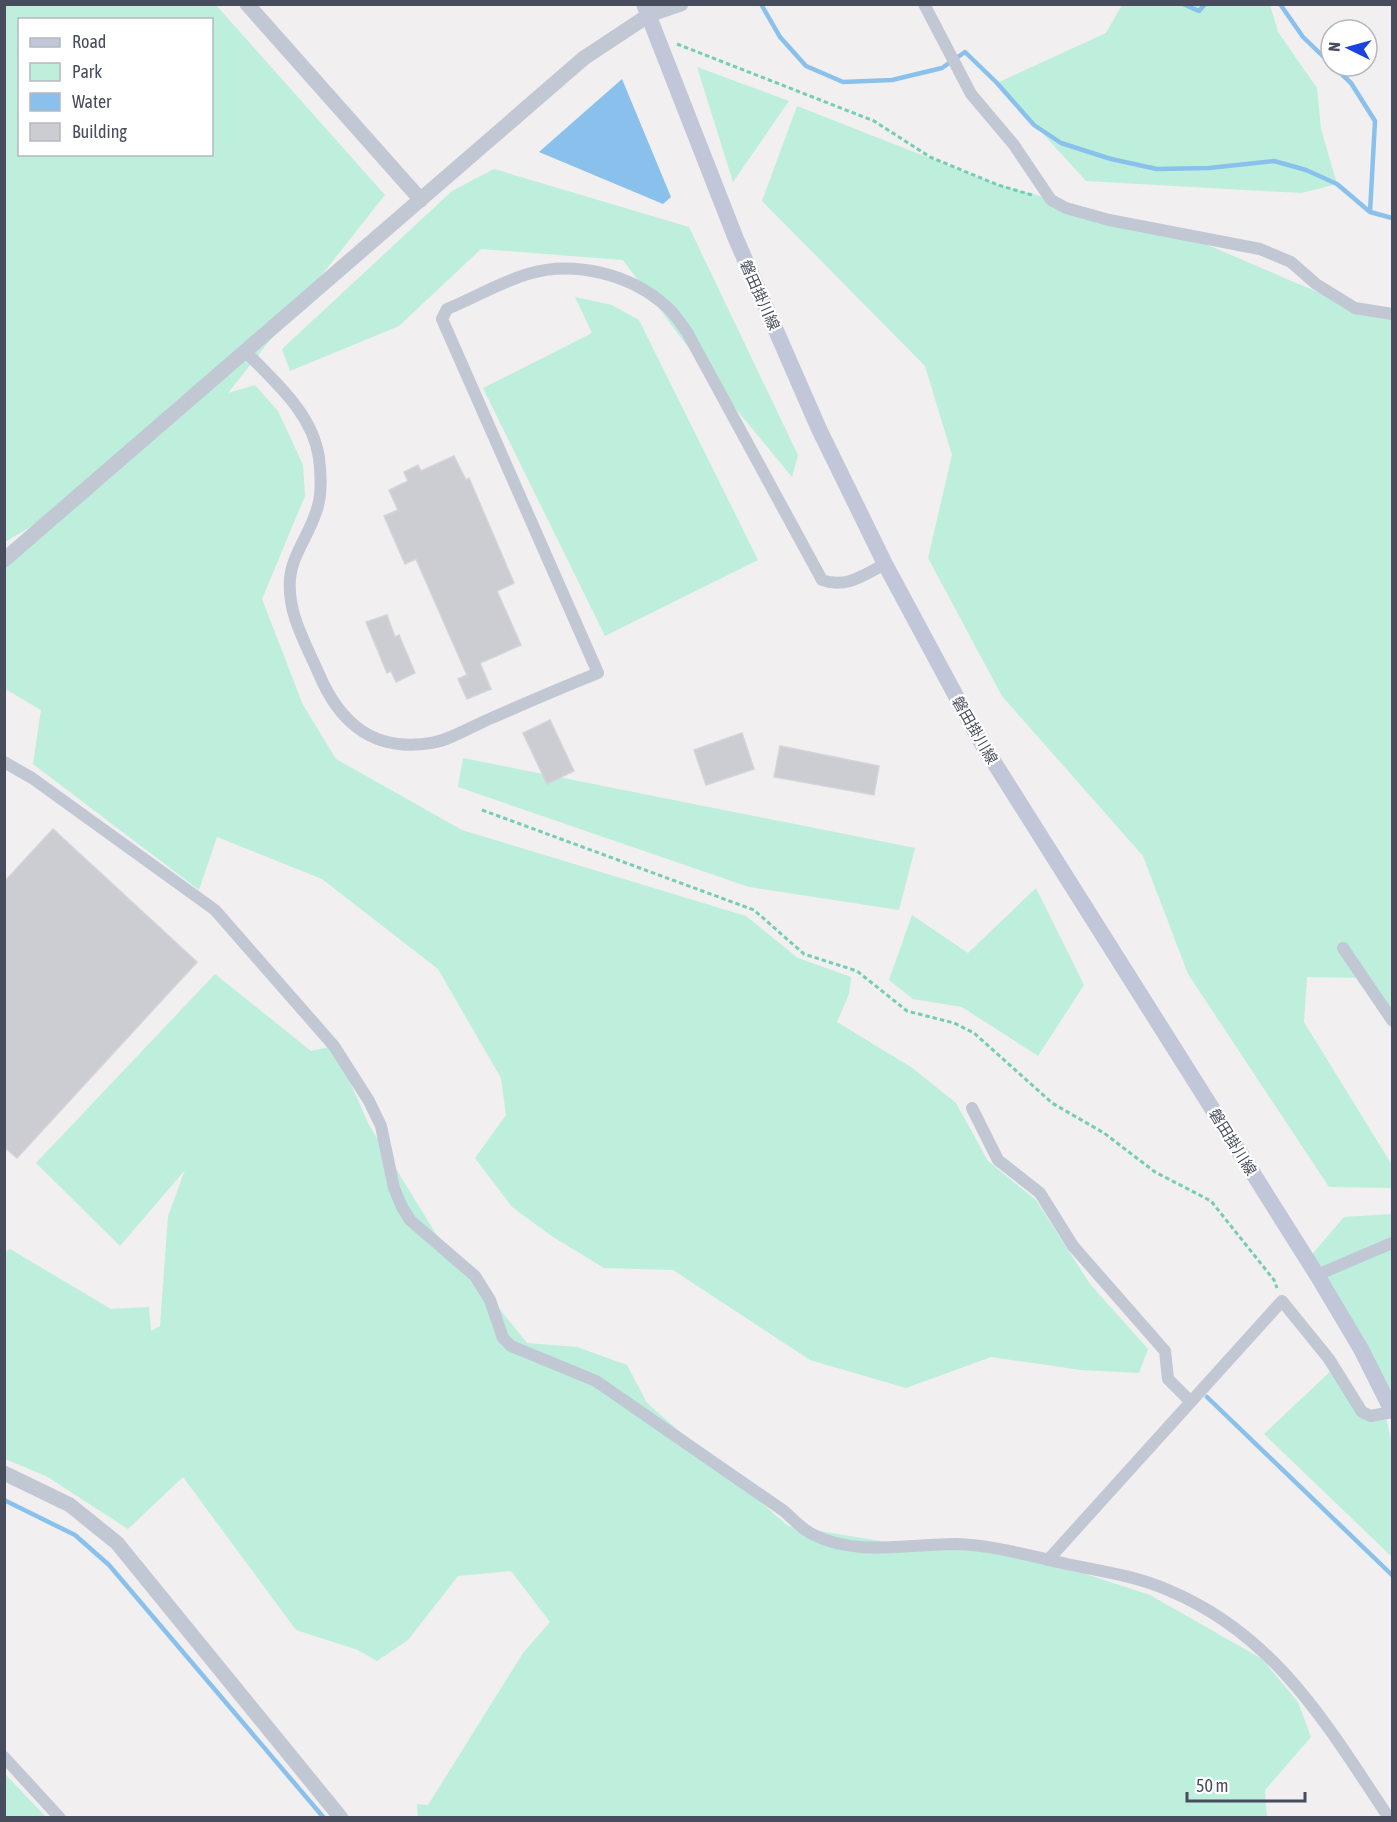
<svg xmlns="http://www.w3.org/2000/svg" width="1397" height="1822" font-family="'Asap Condensed','Noto Sans JP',sans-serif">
  <rect width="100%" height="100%" fill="#f1efef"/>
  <path fill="#bdefdc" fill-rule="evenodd" d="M5 5H216L385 195 228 393 255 385 278 411 303 465 305 496 262 599 303 705 336 759 462 830 746 916 798 958 851 977 849 994 837 1022 911 1067 956 1103 988 1161 1036 1200 1090 1284 1148 1349 1139 1373 1081 1370 991 1357 906 1388 810 1360 673 1270 604 1268 553 1237 512 1207 475 1158 506 1115 501 1078 438 969 322 879 217 837 199 890 33 764 41 710 5 689V566L60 522 62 508 5 542ZM20 20H212V154H20Z
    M1122 5H1270L1278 32 1317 88 1321 129 1337 184 1301 193 1086 181 997 83 1106 33Z
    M697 67 789 101 733 182Z
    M797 106 998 185 1182 234 1355 308H1392V1030L1363 978 1307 977 1304 1022 1392 1165V1188L1329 1187 1188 974 1143 856 1002 696 928 558 952 455 925 366 762 201Z
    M494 169 689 227 798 455 792 477 717 386 623 260 481 249 399 326 290 371 282 349 452 191Z
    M575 297 612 305 639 320 758 560 605 636 483 388 592 333Z
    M463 758 915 848 899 910 749 887 458 787Z
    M1036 888 1084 985 1038 1056 962 1007 913 999 889 980 912 915 968 953Z
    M215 974 311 1051 334 1046 369 1125 444 1247 465 1266 527 1343 577 1347 627 1365 647 1403 788 1526 912 1546 1024 1554 1150 1595 1262 1659 1298 1702 1311 1737 1265 1790 1267 1817H418L417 1804 428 1805 523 1653 550 1622 511 1571 458 1576 408 1640 377 1661 358 1650 296 1630 183 1477 128 1529 46 1476 5 1459 4 1252 10 1249 111 1309 149 1307 151 1331 160 1326 168 1216 185 1170 120 1246 36 1163Z
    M1392 1214V1403L1308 1259 1344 1217Z
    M1335 1367 1362 1412 1385 1414 1392 1443V1557L1264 1434Z
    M4 1774H5L46 1817H5Z"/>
  <path fill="#8ac1ec" d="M622 79 671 197 663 204 539 152Z"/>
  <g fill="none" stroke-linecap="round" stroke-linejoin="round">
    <path stroke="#8ac1ec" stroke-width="4.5" d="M761 4 780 37 806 66 843 82 892 80 942 68 965 52 997 83 1034 125 1061 143 1111 159 1157 169 1209 168 1274 161 1306 170 1337 184 1370 212 1392 218
      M1183 4 1199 11 1205 4
      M1280 4 1303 37 1331 64
      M1333 66 1351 83 1375 121 1370 212
      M1207 1397 1392 1575
      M4 1500 75 1535 109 1565 324 1818"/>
  </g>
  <path fill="#cccdd3" stroke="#d3d3da" stroke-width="1.5" d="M454 456 466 480 469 478 514 583 497 591 521 645 480 663 491 689 467 699 458 679 467 675 416 559 405 564 384 516 398 510 389 490 408 481 404 472 418 465 421 471Z
    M387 615 395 637 399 635 415 673 396 682 391 671 387 673 366 622Z
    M550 720 574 771 547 784 523 733Z
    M742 733 754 769 706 785 694 750Z
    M780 746 879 766 874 795 774 777Z
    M53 829 197 962 17 1158 4 1147V882Z"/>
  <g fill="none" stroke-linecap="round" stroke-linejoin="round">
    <path stroke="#75cdb6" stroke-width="3" stroke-dasharray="4.5 3" stroke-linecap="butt" d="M677 44 874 121 930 157 998 185 1032 195
      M482 810 754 910 804 954 857 971 907 1011 954 1023 974 1033 1052 1103 1104 1133 1155 1172 1211 1201 1274 1280 1277 1288"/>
    <path stroke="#c2c7d4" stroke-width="12" d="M924 4 971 94 1014 145 1051 200 1066 208 1109 220 1260 249 1291 262 1316 284 1355 308 1392 314
      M246 352C275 382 313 414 319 458 321 474 322 497 316 512 309 535 292 555 290 579 287 613 306 644 319 674 340 724 374 752 431 743 451 740 474 725 494 717 528 702 563 687 598 673L442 319 447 309C474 298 501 282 528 274 574 260 631 274 667 307 675 314 681 324 687 332L822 580C846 589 864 575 885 564
      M4 762 32 778 215 910 334 1046 369 1101 381 1126 394 1188 402 1207 410 1220 475 1276 490 1300 503 1338 511 1346 596 1381 784 1511C793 1519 802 1529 812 1534 856 1557 908 1544 956 1544 993 1545 1030 1556 1067 1564 1101 1571 1136 1576 1168 1590 1276 1635 1327 1725 1389 1818
      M1343 948 1392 1020
      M972 1108 998 1160 1040 1193 1073 1246 1165 1351 1168 1379 1191 1402
      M1317 1275 1392 1243
      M1048 1560 1282 1301 1329 1359 1362 1412 1371 1416 1392 1412
      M4 1757 60 1818"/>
    <path stroke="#c2c7d4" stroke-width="15" d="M247 4 421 200
      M4 560 584 58 649 15 681 4
      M4 1473 70 1505 117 1543 341 1818"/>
    <path stroke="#c1c7d8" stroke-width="16" d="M644 4 736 239 819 429 885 564 978 737 1317 1275 1361 1349 1392 1411"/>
  </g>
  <g text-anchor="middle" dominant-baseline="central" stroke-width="4.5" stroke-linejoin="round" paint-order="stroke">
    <g font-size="15" fill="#474d5c" stroke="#fff">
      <text transform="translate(760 295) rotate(66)">磐田掛川線</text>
      <text transform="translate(975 730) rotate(60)">磐田掛川線</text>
      <text transform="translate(1233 1142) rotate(58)">磐田掛川線</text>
    </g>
  </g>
  <rect width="1397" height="1822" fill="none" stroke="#474d5c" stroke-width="12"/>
  <rect x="18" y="18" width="195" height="138" fill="#ffffff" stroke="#b5b8be" stroke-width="1.5"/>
  <rect x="30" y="38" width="30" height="9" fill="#c1c7d8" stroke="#b5b8be" stroke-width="1.5"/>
  <text x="72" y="48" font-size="18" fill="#474d5c">Road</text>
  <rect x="30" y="63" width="30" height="18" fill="#bdefdc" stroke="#b5b8be" stroke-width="1.5"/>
  <text x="72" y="78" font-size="18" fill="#474d5c">Park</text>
  <rect x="30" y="93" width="30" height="18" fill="#8ac1ec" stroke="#b5b8be" stroke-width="1.5"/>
  <text x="72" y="108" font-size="18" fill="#474d5c">Water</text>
  <rect x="30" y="123" width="30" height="18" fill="#cccdd3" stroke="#b5b8be" stroke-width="1.5"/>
  <text x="72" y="138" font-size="18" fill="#474d5c">Building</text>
  <g transform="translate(1349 48) rotate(275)"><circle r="28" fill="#ffffff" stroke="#b5b8be" stroke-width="1.5"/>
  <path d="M0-4.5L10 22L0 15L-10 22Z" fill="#1943e1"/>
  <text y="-9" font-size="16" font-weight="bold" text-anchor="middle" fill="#474d5c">N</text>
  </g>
  <path d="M1187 1792v9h118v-9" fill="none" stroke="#474d5c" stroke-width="3"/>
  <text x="1196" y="1792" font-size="18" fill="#474d5c" stroke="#ffffff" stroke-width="4.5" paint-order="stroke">50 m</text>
</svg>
